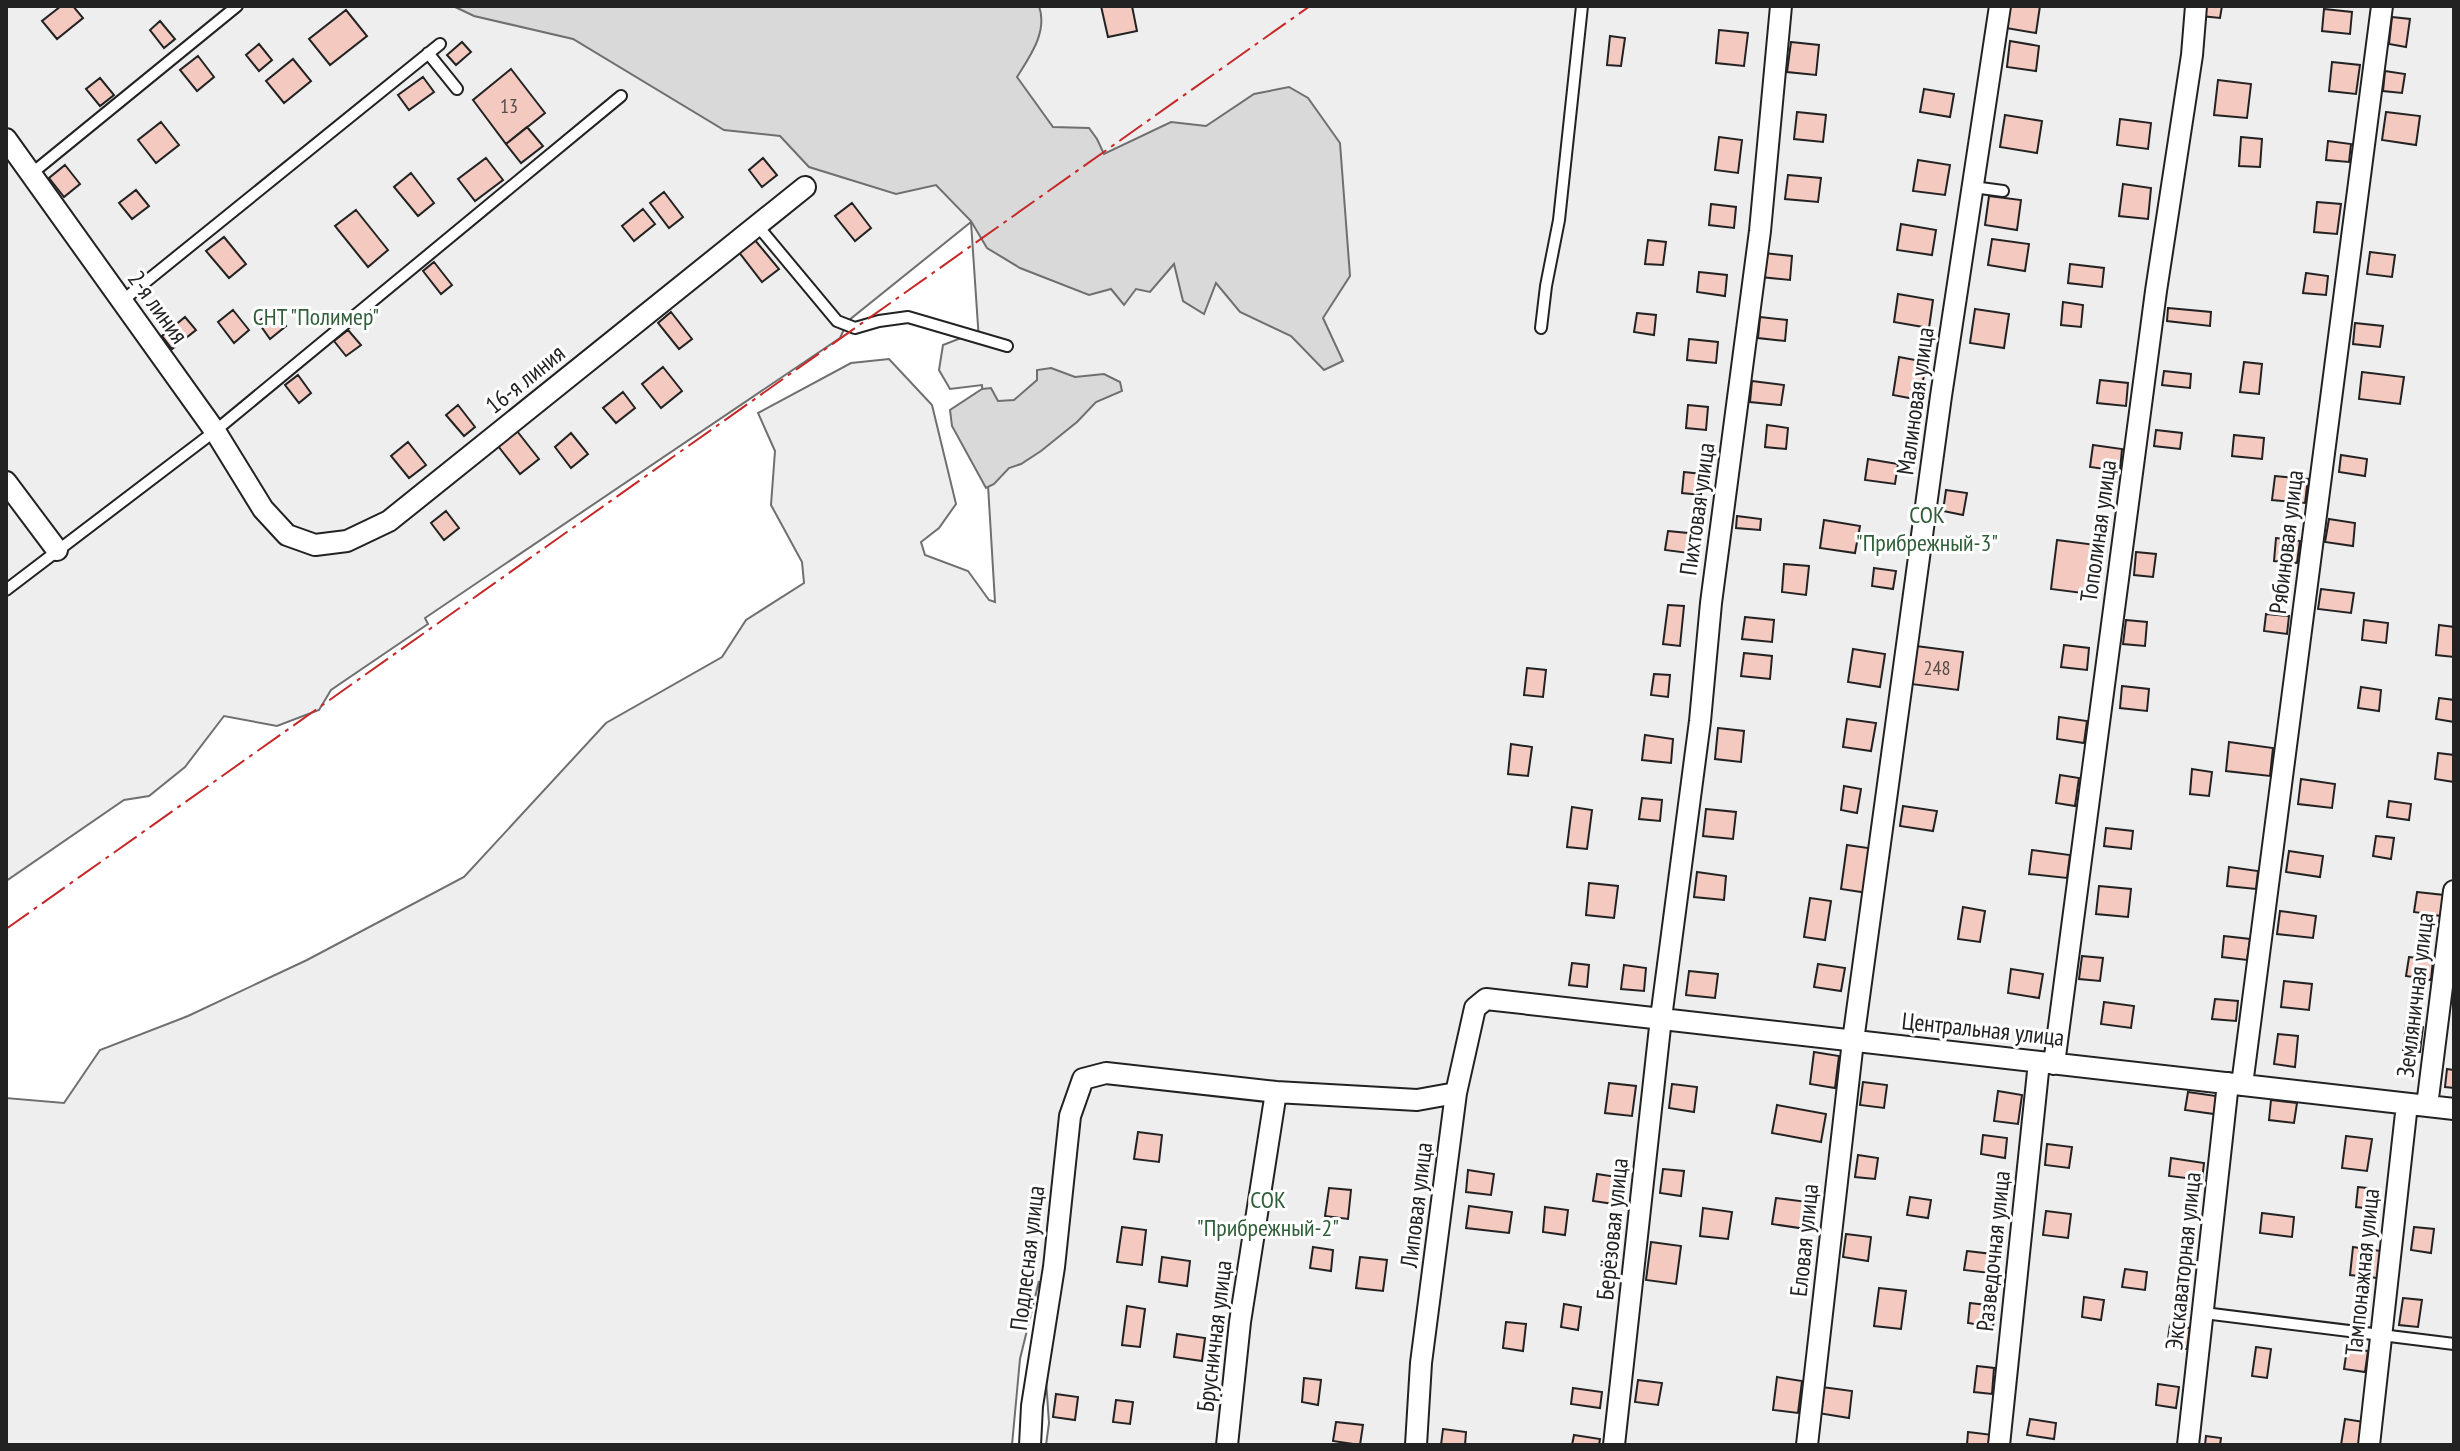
<svg xmlns="http://www.w3.org/2000/svg" width="2460" height="1451" font-family="'PT Sans Narrow',sans-serif">
  <rect width="100%" height="100%" fill="#fff"/>
  <path fill="#eee" stroke="#6f6f6f" stroke-width="2" d="M6 6H2454V1445H1046L1049 1423 1039 1281 1020 1359 1012 1445H6V1098L64 1103 100 1050 188 1016 307 960 464 877 606 723 722 657 746 620 804 583 802 562 771 505 775 451 758 413 851 363 889 359 932 405 956 504 939 528 921 542 925 555 968 571 989 600 995 602 982 385 950 389 939 370 943 345 966 336 979 341 971 222 848 321 840 338 425 618 428 624 331 690 319 710 277 726 224 716 185 767 149 796 124 800 6 881Z"/>
  <path fill="#d9d9d9" stroke="#6f6f6f" stroke-width="2" d="M453 6H1039C1048 32 1030 56 1017 77L1053 127 1089 128 1097 139 1104 154 1171 122 1206 126 1254 94 1289 87 1308 98 1340 143 1350 276 1323 318 1343 361 1324 370 1291 336 1240 312 1216 283 1204 314 1183 301 1174 264 1150 292 1136 289 1124 305 1111 289 1089 295 1020 268 987 248 971 221 936 185 896 194 809 167 780 136 724 130 573 39 474 16Z
    M1051 368 1075 377 1104 374 1120 382 1122 391 1096 402 1077 422 1041 451 1021 464 1009 468 994 484 986 488 952 426 950 410 982 389 991 388 998 401 1014 400 1037 380V370Z"/>
  <path fill="#f3c9c0" stroke="#222" stroke-width="2" d="M61 6H73L83 18 57 39 42 21Z
    M1101 6H1132L1137 31 1108 37Z
    M2010 6H2040L2036 33 2006 28Z
    M2202 6H2222L2220 18 2201 16Z
    M2324 9 2352 12 2350 34 2322 31Z
    M346 10 367 36 330 65 309 39Z
    M2392 17 2410 19 2406 47 2389 44Z
    M160 21 175 39 164 48 150 30Z
    M1719 30 1748 33 1744 66 1716 63Z
    M1610 36 1625 38 1621 66 1607 65Z
    M2010 41 2039 46 2036 71 2007 67Z
    M462 42 471 52 456 65 447 55Z
    M1791 42 1819 45 1816 75 1787 72Z
    M259 44 272 60 259 71 246 55Z
    M198 56 214 77 197 91 180 70Z
    M293 59 311 81 284 103 266 81Z
    M2332 62 2360 65 2356 94 2329 91Z
    M511 69 545 113 506 144 473 100Z
    M2385 71 2405 74 2402 93 2383 91Z
    M423 77 434 92 409 110 398 95Z
    M100 78 114 95 100 106 86 89Z
    M2218 80 2251 84 2247 118 2214 115Z
    M1924 89 1954 94 1950 117 1920 112Z
    M1797 112 1826 115 1823 142 1794 139Z
    M2386 112 2420 116 2416 145 2382 140Z
    M2005 115 2042 121 2037 153 2000 147Z
    M2120 119 2151 123 2148 149 2117 145Z
    M161 122 179 145 156 163 138 140Z
    M527 127 543 146 521 163 506 144Z
    M1719 137 1742 140 1738 173 1715 170Z
    M2241 137 2262 139 2260 167 2239 166Z
    M2328 141 2351 144 2349 162 2326 160Z
    M486 158 503 180 475 201 458 179Z
    M763 158 777 175 762 187 749 170Z
    M1918 160 1950 165 1945 195 1913 191Z
    M65 165 80 184 64 197 49 178Z
    M411 173 434 203 418 216 394 187Z
    M1788 175 1821 178 1818 202 1785 199Z
    M2123 184 2151 188 2148 219 2119 216Z
    M136 190 149 206 132 219 119 203Z
    M664 192 683 217 669 228 650 203Z
    M1989 196 2021 200 2017 230 1985 225Z
    M2317 202 2341 204 2337 234 2314 232Z
    M852 203 871 228 855 241 835 216Z
    M1711 204 1736 207 1734 228 1709 225Z
    M643 209 655 224 634 241 622 226Z
    M356 210 388 250 368 267 335 226Z
    M1901 224 1936 230 1932 255 1897 250Z
    M224 237 246 264 229 278 206 251Z
    M754 239 779 269 762 282 738 251Z
    M1992 239 2029 244 2025 271 1988 265Z
    M1648 240 1666 242 1663 265 1645 264Z
    M2370 252 2395 255 2392 277 2367 274Z
    M1764 253 1792 256 1790 280 1761 277Z
    M434 262 452 285 441 294 423 271Z
    M2070 264 2104 268 2102 287 2068 283Z
    M1699 272 1727 275 1725 296 1697 292Z
    M2306 273 2328 276 2326 295 2303 293Z
    M1898 294 1933 300 1929 328 1894 322Z
    M2063 302 2083 305 2081 327 2061 325Z
    M2168 308 2211 312 2210 326 2167 321Z
    M1975 309 2009 314 2004 348 1970 343Z
    M233 310 249 330 234 343 218 322Z
    M273 310 286 326 270 339 258 322Z
    M671 312 692 339 679 349 658 323Z
    M1637 313 1656 315 1654 335 1634 332Z
    M185 317 196 330 172 349 162 336Z
    M1760 317 1787 320 1785 341 1758 338Z
    M2355 323 2383 326 2380 347 2353 344Z
    M348 330 361 345 346 356 334 341Z
    M1689 339 1718 342 1716 363 1687 360Z
    M1899 357 1926 362 1920 400 1893 395Z
    M2244 362 2262 364 2259 394 2240 392Z
    M663 367 682 391 661 408 642 384Z
    M2164 371 2191 374 2190 388 2162 385Z
    M2362 372 2404 377 2400 404 2359 399Z
    M298 375 311 393 299 403 285 385Z
    M2100 380 2128 383 2126 406 2097 403Z
    M1752 381 1784 385 1781 405 1750 402Z
    M623 392 635 408 616 423 603 408Z
    M458 405 475 427 464 436 446 415Z
    M1688 405 1708 407 1706 430 1686 428Z
    M1767 425 1788 428 1786 449 1765 447Z
    M2156 430 2182 433 2180 449 2154 446Z
    M517 431 539 459 520 474 498 446Z
    M571 433 588 454 571 468 555 447Z
    M2234 435 2264 438 2262 459 2232 456Z
    M408 442 426 465 409 478 391 456Z
    M2093 445 2122 449 2120 471 2090 467Z
    M2341 455 2367 459 2365 476 2339 472Z
    M1868 459 1898 464 1895 484 1865 480Z
    M1684 472 1702 474 1701 495 1682 493Z
    M2275 476 2308 479 2305 503 2272 500Z
    M1946 490 1967 493 1963 515 1943 511Z
    M446 511 459 528 444 540 431 523Z
    M1737 516 1761 519 1760 530 1736 528Z
    M2329 519 2355 523 2353 546 2325 542Z
    M1824 520 1860 526 1855 553 1820 548Z
    M1668 531 1698 534 1696 554 1665 550Z
    M2276 538 2300 541 2297 563 2274 561Z
    M2057 540 2096 545 2090 594 2051 589Z
    M2136 552 2156 554 2153 577 2134 575Z
    M1784 564 1809 566 1806 595 1782 592Z
    M1874 568 1896 571 1893 589 1872 586Z
    M2321 589 2354 593 2351 613 2318 609Z
    M1668 605 1684 606 1680 646 1663 644Z
    M2266 614 2289 616 2287 634 2264 631Z
    M1745 617 1774 620 1772 642 1742 639Z
    M2126 620 2147 622 2145 646 2123 644Z
    M2364 620 2388 623 2386 643 2362 640Z
    M2439 625 2454 627V657L2436 655Z
    M2064 645 2089 648 2087 670 2061 667Z
    M1916 646 1963 652 1958 690 1911 684Z
    M1853 649 1885 654 1880 687 1848 682Z
    M1744 653 1772 656 1770 679 1741 676Z
    M1527 668 1546 670 1543 697 1524 695Z
    M1654 674 1670 675 1668 697 1651 695Z
    M2122 686 2149 689 2147 711 2120 708Z
    M2361 687 2381 690 2379 711 2358 708Z
    M2439 698 2454 700V722L2436 719Z
    M2059 717 2087 721 2084 743 2057 739Z
    M1847 719 1876 723 1871 751 1843 747Z
    M1718 728 1744 731 1741 762 1715 759Z
    M1645 735 1673 739 1671 763 1642 760Z
    M2229 742 2273 748 2270 776 2226 771Z
    M1511 744 1532 747 1528 776 1508 774Z
    M2438 753 2454 755V782L2435 779Z
    M2192 769 2212 772 2209 796 2190 794Z
    M2060 775 2079 778 2075 806 2056 803Z
    M2301 779 2335 784 2332 808 2298 804Z
    M1844 786 1861 789 1857 813 1841 810Z
    M1642 798 1662 800 1660 821 1639 819Z
    M2389 801 2411 804 2409 820 2387 817Z
    M1903 806 1937 811 1933 831 1900 826Z
    M1572 807 1592 810 1587 849 1567 847Z
    M1706 809 1736 812 1733 839 1703 836Z
    M2106 828 2133 831 2131 849 2104 846Z
    M2376 836 2394 838 2391 859 2373 856Z
    M1847 845 1875 849 1868 893 1841 889Z
    M2032 850 2070 855 2067 878 2029 874Z
    M2289 851 2323 856 2320 877 2286 872Z
    M2229 867 2258 871 2256 889 2227 886Z
    M1697 872 1726 876 1724 900 1694 897Z
    M1589 883 1618 886 1614 918 1586 915Z
    M2099 886 2131 889 2128 917 2096 914Z
    M2417 892 2444 895 2441 916 2414 912Z
    M1810 898 1831 901 1825 940 1804 937Z
    M1963 907 1985 911 1980 942 1958 939Z
    M2280 911 2316 916 2313 938 2277 934Z
    M2224 936 2250 939 2247 960 2222 957Z
    M2082 956 2103 958 2100 981 2079 979Z
    M2409 957 2433 960 2431 980 2406 976Z
    M1572 963 1589 965 1587 987 1569 985Z
    M1818 964 1845 968 1841 991 1814 987Z
    M1624 965 1646 968 1644 991 1621 989Z
    M2011 969 2043 974 2039 998 2008 993Z
    M1689 971 1718 974 1715 998 1686 995Z
    M2284 981 2312 984 2309 1010 2281 1007Z
    M2215 999 2238 1001 2236 1021 2212 1019Z
    M2104 1002 2134 1006 2131 1028 2101 1024Z
    M2406 1024 2423 1027 2420 1052 2403 1050Z
    M2278 1034 2298 1036 2295 1067 2274 1064Z
    M1814 1052 1839 1056 1835 1088 1810 1084Z
    M2447 1069 2454 1070V1088L2445 1087Z
    M1863 1082 1887 1085 1884 1108 1860 1105Z
    M1609 1083 1636 1086 1632 1116 1605 1113Z
    M1672 1084 1697 1087 1694 1112 1669 1108Z
    M1998 1091 2022 1095 2018 1124 1994 1121Z
    M2188 1092 2216 1096 2214 1114 2185 1110Z
    M2271 1100 2297 1103 2294 1123 2269 1120Z
    M1777 1105 1826 1114 1821 1142 1772 1133Z
    M1138 1132 1162 1135 1159 1162 1134 1159Z
    M1983 1135 2007 1138 2005 1158 1981 1154Z
    M2346 1136 2372 1139 2367 1171 2342 1168Z
    M2047 1144 2072 1147 2069 1168 2045 1165Z
    M1858 1155 1878 1158 1875 1179 1855 1177Z
    M2171 1158 2204 1163 2202 1180 2169 1176Z
    M1663 1169 1684 1171 1681 1196 1660 1193Z
    M1468 1170 1494 1174 1491 1195 1466 1192Z
    M1597 1174 1617 1177 1614 1204 1593 1201Z
    M2358 1187 2376 1189 2374 1209 2356 1207Z
    M1329 1188 1351 1190 1348 1219 1325 1216Z
    M1910 1197 1931 1200 1928 1218 1907 1215Z
    M1776 1198 1816 1203 1813 1230 1772 1224Z
    M1469 1206 1512 1212 1509 1233 1466 1228Z
    M1545 1207 1568 1210 1565 1235 1543 1232Z
    M1703 1208 1732 1212 1728 1239 1700 1236Z
    M2046 1211 2071 1214 2068 1238 2043 1235Z
    M2262 1213 2294 1217 2292 1237 2260 1233Z
    M1122 1227 1146 1230 1142 1265 1117 1262Z
    M2414 1227 2434 1229 2431 1253 2411 1250Z
    M1846 1234 1871 1237 1868 1261 1843 1257Z
    M1651 1242 1681 1246 1676 1284 1646 1280Z
    M1313 1247 1333 1250 1331 1271 1310 1268Z
    M2353 1247 2381 1251 2377 1278 2350 1275Z
    M1967 1251 1992 1254 1990 1273 1964 1270Z
    M1162 1257 1190 1261 1187 1286 1159 1282Z
    M1360 1257 1387 1260 1383 1291 1356 1288Z
    M2125 1269 2147 1272 2145 1290 2122 1287Z
    M1879 1288 1906 1291 1901 1329 1874 1326Z
    M2084 1297 2104 1300 2101 1320 2082 1317Z
    M2403 1298 2422 1300 2418 1327 2399 1325Z
    M1970 1303 1995 1306 1993 1327 1968 1323Z
    M1564 1304 1581 1307 1578 1330 1561 1327Z
    M1127 1306 1145 1309 1140 1347 1122 1345Z
    M1506 1322 1526 1324 1523 1351 1503 1348Z
    M2170 1325 2190 1328 2187 1349 2167 1346Z
    M1177 1334 1205 1338 1202 1361 1174 1357Z
    M2256 1347 2271 1349 2267 1378 2252 1376Z
    M2347 1349 2368 1351 2365 1372 2344 1369Z
    M1977 1366 1994 1368 1992 1394 1974 1392Z
    M1777 1377 1802 1381 1798 1413 1773 1410Z
    M1304 1378 1321 1380 1318 1405 1302 1402Z
    M1638 1380 1662 1383 1658 1405 1635 1402Z
    M2158 1384 2179 1387 2176 1408 2156 1405Z
    M1822 1387 1852 1391 1849 1418 1818 1413Z
    M1573 1388 1602 1392 1600 1408 1571 1404Z
    M1056 1394 1078 1397 1075 1420 1053 1417Z
    M1116 1400 1133 1402 1130 1424 1113 1422Z
    M2030 1419 2056 1423 2054 1439 2027 1435Z
    M2345 1419 2364 1422 2361 1445H2341Z
    M1336 1422 1363 1425 1360 1445 1333 1441Z
    M1443 1429 1466 1432 1465 1445H1441Z
    M1968 1432 1993 1435 1991 1445H1967Z
    M1574 1435 1600 1439 1599 1445H1572Z
    M2206 1436 2221 1438 2220 1445H2205Z"/>
  <g fill="none" stroke-linecap="round" stroke-linejoin="round">
    <g stroke="#222" stroke-width="14">
      <path id="service" d="M428 53 457 89
        M31 174 237 6
        M1973 187 2003 191
        M757 225 837 321 855 328 879 321 908 317 1007 346
        M122 301 440 44
        M1541 328 1546 286 1559 220 1582 6
        M6 590 215 431 621 96
        M2204 1313 2454 1344"/>
    </g>
    <g stroke="#222" stroke-width="24">
      <path id="minor" d="M6 139 215 431 263 509 287 535 315 545 347 541 389 521 805 187
        M6 482 57 550
        M2054 1064 2156 291 2192 55 2196 6
        M2242 1085 2382 6
        M2427 1106 2454 891
        M1030 1445 1032 1406 1054 1267 1070 1116 1083 1079 1106 1073 1276 1092 1417 1100 1456 1093
        M1227 1445 1240 1322 1276 1092
        M1416 1445 1421 1363 1456 1093 1475 1008 1486 999 2454 1109
        M1614 1445 1661 1018 1700 721 1711 603 1760 231 1781 6
        M1807 1445 1853 1041 1941 396 2000 6
        M1999 1445 2039 1062
        M2188 1445 2228 1083
        M2369 1445 2407 1104"/>
    </g>
    <use href="#service" stroke="#fff" stroke-width="10"/>
    <use href="#minor" stroke="#fff" stroke-width="20"/>
    <path stroke="#c62828" stroke-width="2" stroke-dasharray="28 6 4 6" stroke-linecap="butt" d="M6 929 1310 6"/>
  </g>
  <g text-anchor="middle" dominant-baseline="central" stroke-width="6" stroke-linejoin="round" paint-order="stroke">
    <g font-size="20" fill="#564c4a">
      <text x="509" y="106">13</text>
      <text x="1937" y="668">248</text>
    </g>
    <g font-size="24" fill="#222" stroke="#fff">
      <text transform="translate(158 307) rotate(54)">2-я линия</text>
      <text transform="translate(525 379) rotate(-39)">16-я линия</text>
      <text transform="translate(1915 401) rotate(-82)">Малиновая улица</text>
      <text transform="translate(1697 509) rotate(-82)">Пихтовая улица</text>
      <text transform="translate(2098 531) rotate(-82)">Тополиная улица</text>
      <text transform="translate(2286 542) rotate(-83)">Рябиновая улица</text>
      <text transform="translate(2415 995) rotate(-83)">Земляничная улица</text>
      <text transform="translate(1983 1029) rotate(6)">Центральная улица</text>
      <text transform="translate(1416 1205) rotate(-83)">Липовая улица</text>
      <text transform="translate(1612 1229) rotate(-84)">Берёзовая улица</text>
      <text transform="translate(1804 1240) rotate(-84)">Еловая улица</text>
      <text transform="translate(1993 1251) rotate(-84)">Разведочная улица</text>
      <text transform="translate(1027 1258) rotate(-83)">Подлесная улица</text>
      <text transform="translate(2183 1261) rotate(-84)">Экскаваторная улица</text>
      <text transform="translate(2362 1272) rotate(-84)">Тампонажная улица</text>
      <text transform="translate(1214 1336) rotate(-83)">Брусничная улица</text>
    </g>
    <g font-size="24" fill="#2f5e38" stroke="#fff">
      <text x="316" y="316">СНТ "Полимер"</text>
      <text x="1927" y="514">СОК<tspan x="1927" dy="28">"Прибрежный-3"</tspan></text>
      <text x="1268" y="1199">СОК<tspan x="1268" dy="28">"Прибрежный-2"</tspan></text>
    </g>
  </g>
  <rect width="2460" height="1451" fill="none" stroke="#222222" stroke-width="16"/>
</svg>
